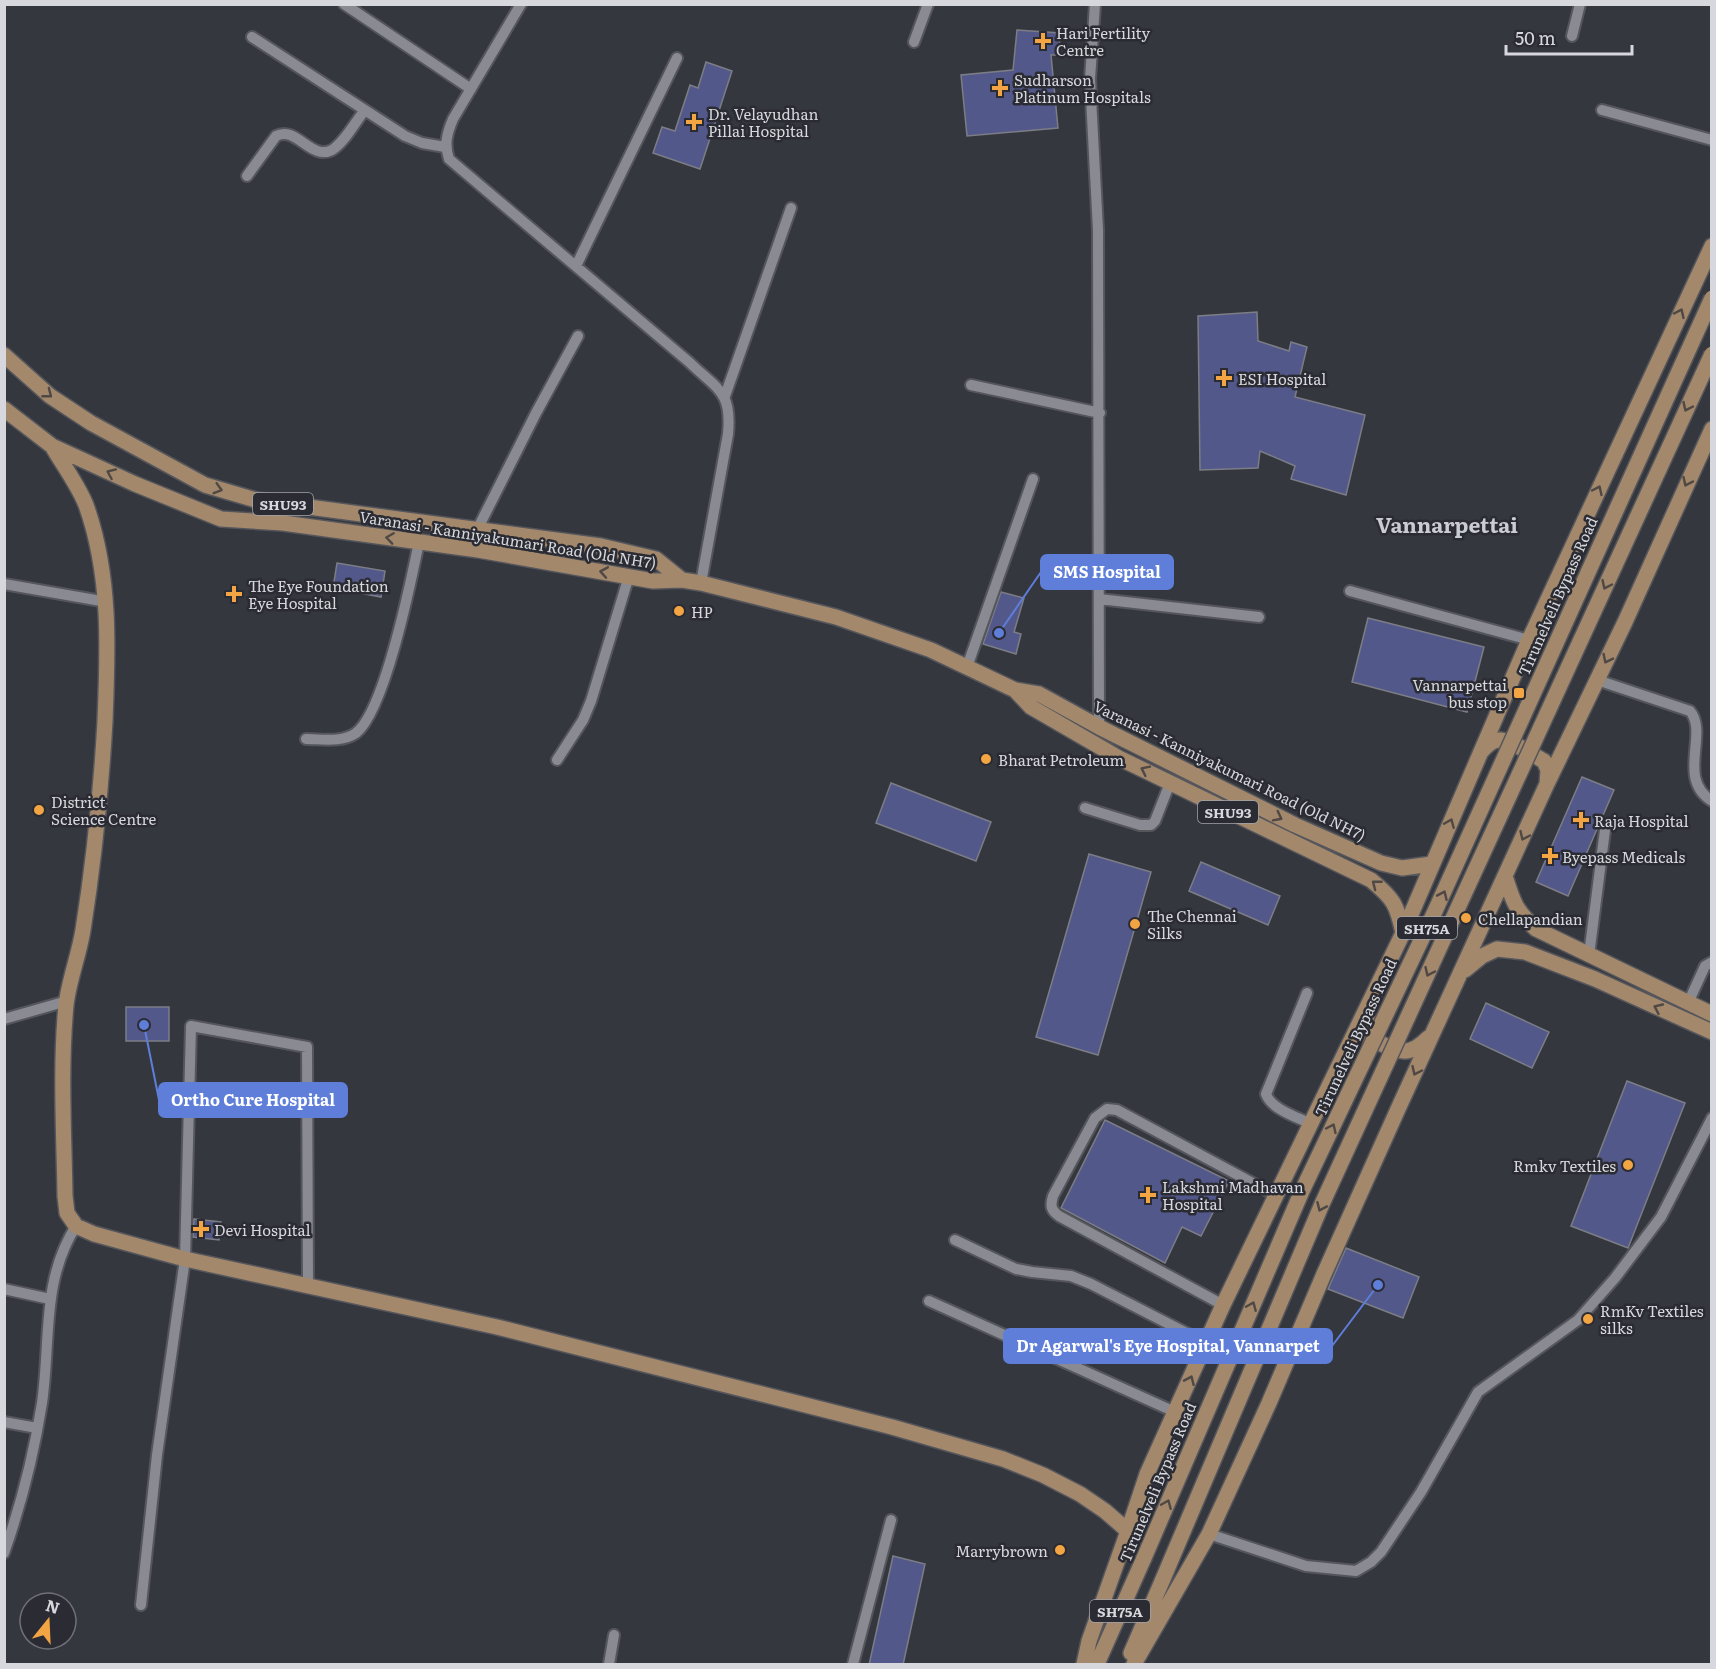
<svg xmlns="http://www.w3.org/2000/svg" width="1716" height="1669" font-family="Literata,serif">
  <rect width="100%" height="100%" fill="#35373e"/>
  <path fill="#53588b" stroke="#7c7d85" stroke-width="1.5" d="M1017 30 1060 33 1059 55H1051L1058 128 967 136 961 75 1013 70Z
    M706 62 732 71 700 169 653 153 662 127 675 131 690 85 698 88Z
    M1257 312 1258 341 1289 351 1291 342 1307 347 1295 397 1365 415 1346 495 1291 479 1295 466 1260 451 1258 468 1200 470 1198 316Z
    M337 563 385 571 381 597 333 588Z
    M1001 592 1024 598 1014 632 1021 634 1016 654 983 644Z
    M1368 618 1484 647 1467 712 1352 682Z
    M1582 777 1614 790 1568 896 1536 882Z
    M891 783 991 822 976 861 876 823Z
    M1089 854 1151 872 1098 1055 1036 1037Z
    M1201 862 1280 896 1268 925 1189 891Z
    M1486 1003 1549 1032 1532 1068 1470 1039Z
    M126 1007H169V1041H126Z
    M1627 1081 1685 1103 1628 1248 1571 1226Z
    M1105 1120 1229 1181 1201 1236 1182 1227 1165 1263 1061 1208Z
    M194 1219 221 1222 219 1240 193 1237Z
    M1346 1248 1419 1277 1403 1318 1328 1289Z
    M893 1556 925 1564 903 1665H869Z"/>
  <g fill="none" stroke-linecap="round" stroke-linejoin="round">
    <g stroke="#55565c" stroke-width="14">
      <path id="minor" d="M344 4 471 89
        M521 4 453 119C447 133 444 144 449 159L689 362C718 390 732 391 728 434L701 583
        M1095 4 1090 79 1098 230 1099 727
        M1572 36 1580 4
        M252 37 405 136 422 143 445 147
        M914 42 928 4
        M1602 110 1712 140
        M247 176 276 136C296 125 311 161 332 150 345 142 355 122 365 110
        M576 266 677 58
        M971 385 1100 413
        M725 396 791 208
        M477 530 536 413 578 336
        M4 584 107 602
        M1350 591 1529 640
        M1099 599 1259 617
        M967 667 1033 479
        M1597 680 1690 711C1709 733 1676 779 1712 801
        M306 739C321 739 342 743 356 733 385 710 411 581 419 542
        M557 760 583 720 591 701 629 576
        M1085 808 1140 825H1151L1155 821 1170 783
        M1589 955 1605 830
        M1307 993 1266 1094C1271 1109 1297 1117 1311 1124
        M1688 1003 1705 966 1712 962
        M4 1019 67 1001
        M955 1240 1016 1269 1032 1272 1071 1276 1091 1284 1206 1343
        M4 1289 50 1299
        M929 1301 1175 1412
        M1223 1305 1059 1216C1051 1210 1050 1206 1053 1196L1095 1118 1107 1109 1117 1110 1275 1195
        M4 1422 37 1428
        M1209 1534 1306 1566 1356 1571 1371 1562 1381 1552 1421 1492 1478 1392 1578 1320 1615 1278 1661 1217 1712 1118
        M4 1553C21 1505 34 1453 42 1403 51 1341 41 1281 76 1226
        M141 1605 157 1455 185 1259 191 1026 307 1047 308 1285
        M609 1664 614 1635
        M853 1664 891 1520"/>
    </g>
    <g stroke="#55565c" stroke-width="18">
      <path id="major" d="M4 355 50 396 91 423 205 485 256 500 601 546 656 559 682 580
        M4 409 52 446 135 484 221 519 283 523 478 550 653 581 682 580 701 583 836 617 931 650 1015 690 1039 694 1099 727 1295 825 1381 863 1402 868 1432 864
        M52 446C63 465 78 485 86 505 111 575 108 649 105 721 101 791 94 861 83 930 79 955 69 980 66 1005 60 1068 64 1133 65 1196L67 1213 76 1226 94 1234 185 1259 497 1327 892 1427 1003 1459 1043 1475 1080 1494 1105 1511 1128 1531 1089 1641 1084 1664
        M1015 690 1031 707 1119 758 1371 880C1394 899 1397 905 1403 933
        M1481 752C1486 746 1493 739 1501 740 1513 741 1533 755 1544 761L1548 770 1547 784
        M1505 876C1513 902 1516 911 1536 929L1712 1014
        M1465 970 1482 956 1497 949 1525 952 1595 979 1712 1032
        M1367 1010 1369 1038C1394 1049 1406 1061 1428 1038
        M1128 1531 1147 1474 1223 1305 1403 933 1529 640 1712 246
        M1131 1653 1163 1579
        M1097 1664 1144 1558
        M1134 1664 1209 1534 1269 1403 1324 1274 1398 1109 1546 786 1625 622 1712 429"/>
    </g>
    <use href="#minor" stroke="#898a92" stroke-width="10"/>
    <use href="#major" stroke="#a3886b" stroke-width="15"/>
    <g stroke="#55565c" stroke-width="18" stroke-linecap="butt">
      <path id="major-bridge" d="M1144 1558 1302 1191 1436 909 1712 298
        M1163 1579 1322 1204 1712 354"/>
    </g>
    <use href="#major-bridge" stroke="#a3886b" stroke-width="15"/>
  </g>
  <defs><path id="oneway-chevron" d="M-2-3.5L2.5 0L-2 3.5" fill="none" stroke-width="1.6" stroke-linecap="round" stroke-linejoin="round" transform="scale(1.5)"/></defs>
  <g stroke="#4f4844">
    <use href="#oneway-chevron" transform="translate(1680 313) rotate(-65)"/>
    <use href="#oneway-chevron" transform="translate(48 394) rotate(38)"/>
    <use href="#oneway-chevron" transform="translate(1687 407) rotate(115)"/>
    <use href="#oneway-chevron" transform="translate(111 473) rotate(-156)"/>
    <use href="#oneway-chevron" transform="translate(1687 482) rotate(115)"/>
    <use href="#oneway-chevron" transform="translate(218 489) rotate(16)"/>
    <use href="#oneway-chevron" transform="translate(1598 490) rotate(-65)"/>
    <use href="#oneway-chevron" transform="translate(390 538) rotate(-172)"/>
    <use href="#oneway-chevron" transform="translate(604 572) rotate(-170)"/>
    <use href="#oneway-chevron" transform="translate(1606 585) rotate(115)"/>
    <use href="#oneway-chevron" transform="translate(1607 659) rotate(116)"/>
    <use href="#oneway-chevron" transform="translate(1145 770) rotate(-154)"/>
    <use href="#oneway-chevron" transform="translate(1278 817) rotate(27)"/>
    <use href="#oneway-chevron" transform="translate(1450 823) rotate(-67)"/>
    <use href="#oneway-chevron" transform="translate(1524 836) rotate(115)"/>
    <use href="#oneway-chevron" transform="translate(1376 884) rotate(-142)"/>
    <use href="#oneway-chevron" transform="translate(1443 895) rotate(-66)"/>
    <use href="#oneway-chevron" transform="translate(1429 972) rotate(115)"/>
    <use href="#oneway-chevron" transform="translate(1658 1008) rotate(-155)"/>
    <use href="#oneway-chevron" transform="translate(1416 1071) rotate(115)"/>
    <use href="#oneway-chevron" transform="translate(1332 1128) rotate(-65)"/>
    <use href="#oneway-chevron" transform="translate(1321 1207) rotate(114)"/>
    <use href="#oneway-chevron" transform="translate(1252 1306) rotate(-67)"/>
    <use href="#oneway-chevron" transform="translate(1190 1380) rotate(-66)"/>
    <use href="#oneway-chevron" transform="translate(1167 1504) rotate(-67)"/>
  </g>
  <g fill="#f2a542" stroke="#2b2c33" stroke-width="2">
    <path d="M1040 32h6v6h6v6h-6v6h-6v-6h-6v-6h6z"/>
    <path d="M997 79h6v6h6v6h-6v6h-6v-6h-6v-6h6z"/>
    <path d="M691 113h6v6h6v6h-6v6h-6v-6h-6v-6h6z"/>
    <path d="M1221 369h6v6h6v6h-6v6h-6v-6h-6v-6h6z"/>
    <path d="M231 585h6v6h6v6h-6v6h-6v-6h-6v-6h6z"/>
    <circle cx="679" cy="611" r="6"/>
    <rect x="1513" y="687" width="12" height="12" rx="3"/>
    <circle cx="986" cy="759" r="6"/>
    <circle cx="39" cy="810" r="6"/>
    <path d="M1578 811h6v6h6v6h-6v6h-6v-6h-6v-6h6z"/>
    <path d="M1547 847h6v6h6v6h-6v6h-6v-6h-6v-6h6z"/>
    <circle cx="1466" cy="918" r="6"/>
    <circle cx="1135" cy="924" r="6"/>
    <circle cx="1628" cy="1165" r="6"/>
    <path d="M1145 1186h6v6h6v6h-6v6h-6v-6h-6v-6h6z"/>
    <path d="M198 1220h6v6h6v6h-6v6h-6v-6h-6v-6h6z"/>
    <circle cx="1588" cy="1319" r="6"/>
    <circle cx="1060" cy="1550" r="6"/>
  </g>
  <g text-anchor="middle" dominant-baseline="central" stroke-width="5" stroke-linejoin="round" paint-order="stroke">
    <g fill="#2b2c33" stroke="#a3a4aa" stroke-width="1.5">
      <rect x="253" y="493" width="60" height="22" rx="4.5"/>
      <rect x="1198" y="801" width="60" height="22" rx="4.5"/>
      <rect x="1397" y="917" width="60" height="22" rx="4.5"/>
      <rect x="1090" y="1600" width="60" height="22" rx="4.5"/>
    </g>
    <g font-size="14" font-weight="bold" fill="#d7d8dd">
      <text x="283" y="504">SHU93</text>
      <text x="1228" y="812">SHU93</text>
      <text x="1427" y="928">SH75A</text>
      <text x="1120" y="1611">SH75A</text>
    </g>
    <g font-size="15" fill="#d7d8dd" stroke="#2b2c33" text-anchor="start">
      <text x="1056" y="32">Hari Fertility<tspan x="1056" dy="17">Centre</tspan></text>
      <text x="1014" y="79">Sudharson<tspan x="1014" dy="17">Platinum Hospitals</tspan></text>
      <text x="708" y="113">Dr. Velayudhan<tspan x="708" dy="17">Pillai Hospital</tspan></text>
      <text x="1238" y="378">ESI Hospital</text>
      <text x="248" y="585">The Eye Foundation<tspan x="248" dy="17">Eye Hospital</tspan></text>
      <text x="691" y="611">HP</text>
      <text x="1507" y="684" text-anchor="end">Vannarpettai<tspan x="1507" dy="17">bus stop</tspan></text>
      <text x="998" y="759">Bharat Petroleum</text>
      <text x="51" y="801">District<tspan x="51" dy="17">Science Centre</tspan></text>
      <text x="1594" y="820">Raja Hospital</text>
      <text x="1562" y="856">Byepass Medicals</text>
      <text x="1147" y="915">The Chennai<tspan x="1147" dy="17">Silks</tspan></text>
      <text x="1478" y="918">Chellapandian</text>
      <text x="1616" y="1165" text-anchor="end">Rmkv Textiles</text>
      <text x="1162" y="1186">Lakshmi Madhavan<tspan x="1162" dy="17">Hospital</tspan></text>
      <text x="214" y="1229">Devi Hospital</text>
      <text x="1600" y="1310">RmKv Textiles<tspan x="1600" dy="17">silks</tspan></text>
      <text x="1048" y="1550" text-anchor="end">Marrybrown</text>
    </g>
    <g font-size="15" fill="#d7d8dd" stroke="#2b2c33">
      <text transform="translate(508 539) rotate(9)">Varanasi - Kanniyakumari Road (Old NH7)</text>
      <text transform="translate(1557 596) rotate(-66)">Tirunelveli Bypass Road</text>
      <text transform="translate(1230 770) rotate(26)">Varanasi - Kanniyakumari Road (Old NH7)</text>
      <text transform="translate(1355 1037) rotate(-65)">Tirunelveli Bypass Road</text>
      <text transform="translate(1157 1482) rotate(-67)">Tirunelveli Bypass Road</text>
    </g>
    <g font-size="21" font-weight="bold" fill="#caccd4" stroke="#2b2c33">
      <text x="1447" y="523">Vannarpettai</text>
    </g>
  </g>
  <path fill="none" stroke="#5e7eda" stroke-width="2" d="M999 633L1041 572M144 1025L159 1100M1378 1285L1332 1346"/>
  <g fill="#5e7eda" stroke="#2b2c33" stroke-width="2">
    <circle cx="999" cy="633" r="6"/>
    <circle cx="144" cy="1025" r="6"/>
    <circle cx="1378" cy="1285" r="6"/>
  </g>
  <g fill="#5e7eda" stroke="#5e7eda" stroke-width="2">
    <rect x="1041" y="555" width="132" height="34" rx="6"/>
    <rect x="159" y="1083" width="188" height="34" rx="6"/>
    <rect x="1004" y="1329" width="328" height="34" rx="6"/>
  </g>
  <g font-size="16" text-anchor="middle" font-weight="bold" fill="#fff">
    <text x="1107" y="578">SMS Hospital</text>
    <text x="253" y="1106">Ortho Cure Hospital</text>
    <text x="1168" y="1352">Dr Agarwal's Eye Hospital, Vannarpet</text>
  </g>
  <rect width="1716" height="1669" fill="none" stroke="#d7d8dd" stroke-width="12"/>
  <g transform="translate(48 1621) rotate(18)"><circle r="28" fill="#2b2c33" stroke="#707177" stroke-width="1.5"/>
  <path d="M0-4.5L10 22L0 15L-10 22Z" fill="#f2a542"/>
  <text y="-9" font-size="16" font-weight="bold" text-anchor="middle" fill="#d7d8dd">N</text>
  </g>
  <path d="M1506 45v9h126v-9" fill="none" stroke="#d7d8dd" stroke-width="3"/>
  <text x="1515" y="45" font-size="18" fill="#d7d8dd" stroke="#2b2c33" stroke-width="4.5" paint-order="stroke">50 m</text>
</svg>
